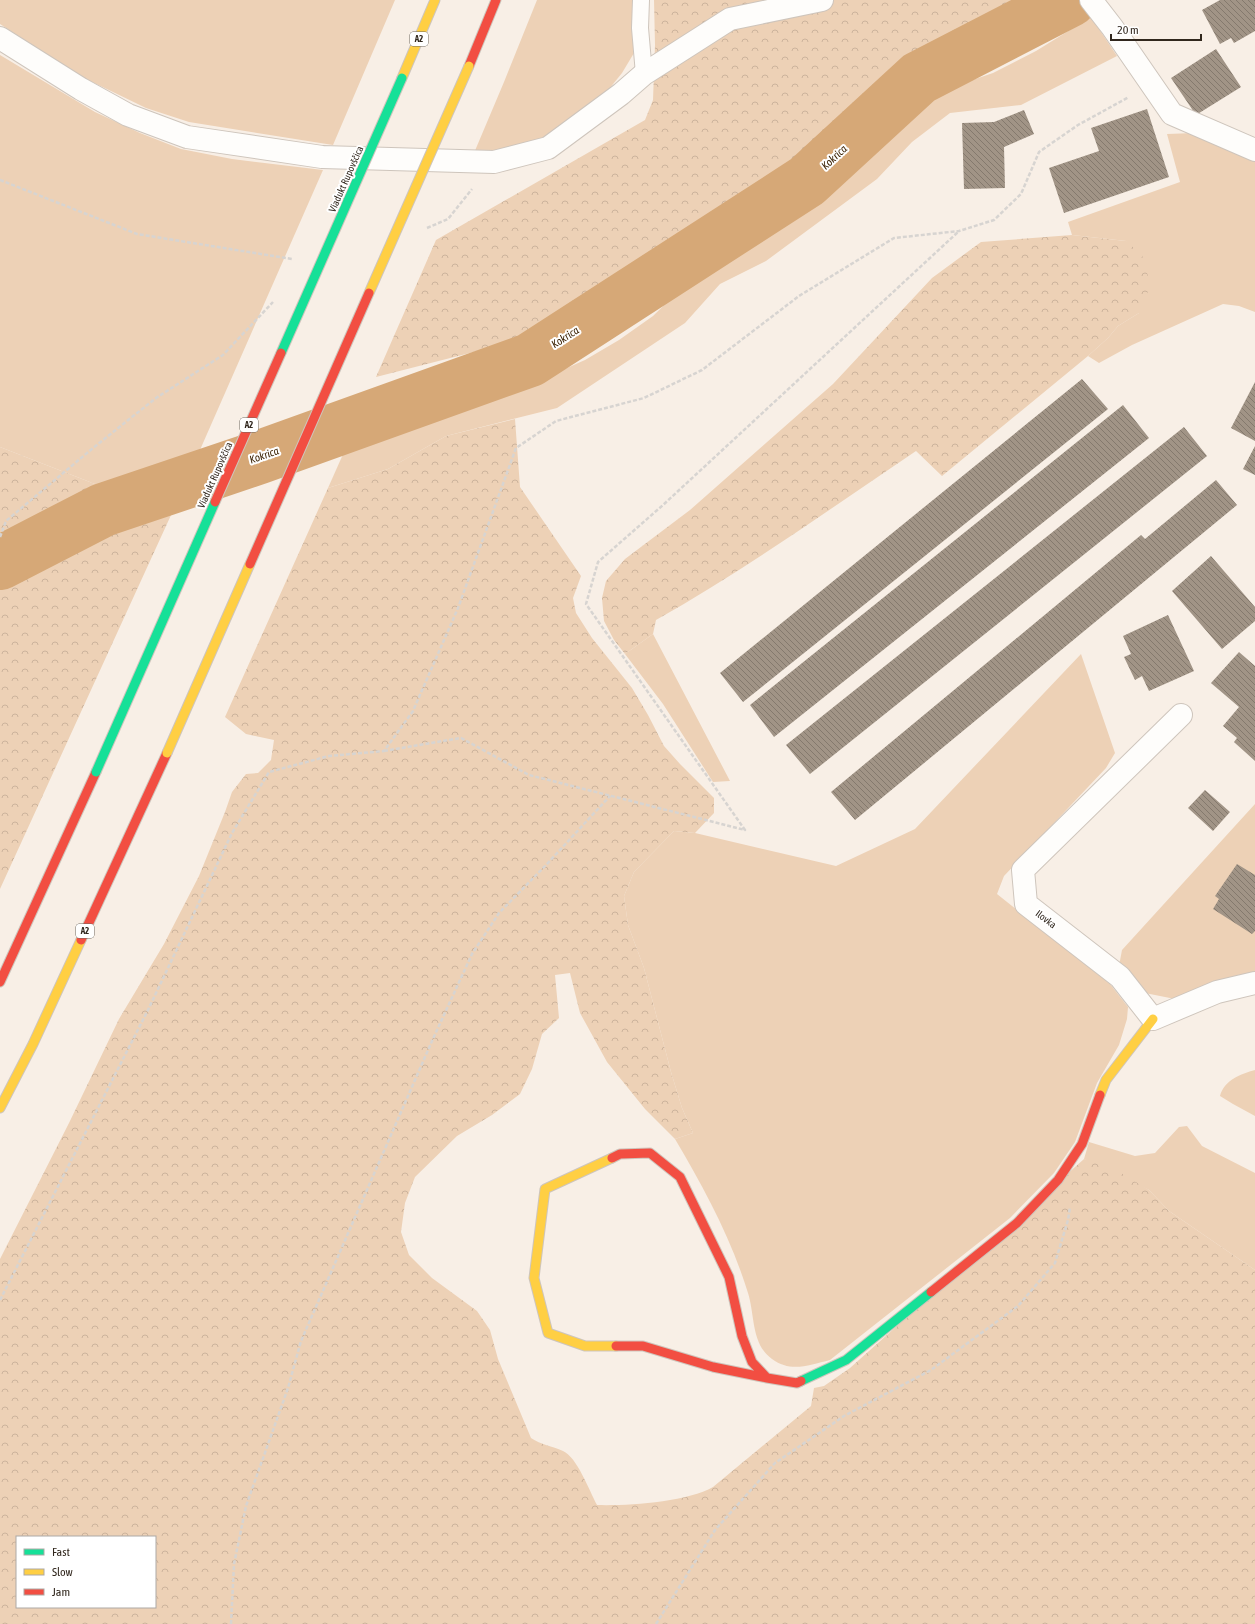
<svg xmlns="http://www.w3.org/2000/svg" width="1255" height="1624" font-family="'Asap Condensed',sans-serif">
  <defs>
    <pattern id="forest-crowns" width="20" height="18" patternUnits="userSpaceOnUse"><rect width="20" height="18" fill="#edd1b6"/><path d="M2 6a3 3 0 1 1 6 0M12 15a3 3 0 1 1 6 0" fill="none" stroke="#ccb39c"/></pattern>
    <pattern id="building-back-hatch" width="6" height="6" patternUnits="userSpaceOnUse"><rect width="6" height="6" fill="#a19486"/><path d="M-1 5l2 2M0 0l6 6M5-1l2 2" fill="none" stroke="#84796d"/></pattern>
  </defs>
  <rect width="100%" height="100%" fill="#f8efe6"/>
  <path fill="#edd1b6" d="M0 0H395L333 145 189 122 146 108 82 77 0 24Z
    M537 0H635L634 53 622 73 605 94 579 116 544 137 506 150 474 153 504 82Z
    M1091 17 1117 56 1021 105 950 113 912 142 877 179 766 261 720 284 685 323 557 408 446 436 388 469 328 488 348 443 402 423 524 387 585 360 619 340 653 316 697 273 742 241 779 223 821 191 860 153 912 107 937 92 993 73 1036 51Z
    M0 55 95 112 140 133 181 149 232 159 323 170 196 459 146 477 99 498 95 484 0 447Z
    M1194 133 1255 159V312L1239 306 1223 304 1132 345 1099 363 1088 356 1108 338 1118 326 1139 313 1126 241 1072 235 1068 222 1180 182 1167 134Z
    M653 634 730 781 713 782 663 704 625 654Z
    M1081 654 1115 753 1106 768 1004 876 997 894 1110 984 1128 1007 1127 1019 1119 1045 1097 1083 1075 1142 1054 1173 1010 1218 830 1360C809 1365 791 1373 772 1359 751 1344 755 1315 748 1293 731 1238 704 1188 675 1139L693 1133 682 1108 671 1072 644 968 628 925 624 896 634 872 674 831 695 833 836 866 851 859 915 829Z
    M1255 804V977L1180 1000 1145 993 1119 966 1122 950Z
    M1255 1070V1116L1233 1104 1220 1096C1224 1080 1241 1074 1255 1070Z
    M1187 1126 1202 1146 1255 1173V1270L1169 1211 1149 1190 1084 1159 1089 1142 1135 1156 1155 1153 1179 1127Z"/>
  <path fill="url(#forest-crowns)" fill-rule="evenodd" d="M654 0H1034L995 20 945 43 891 79 857 109 808 156 781 175 734 200 695 229 669 243 578 307 517 341 376 377 436 240 645 120 653 100 655 45Z
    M1072 235 1126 241 1142 255 1148 276 1149 289 1139 313 1118 326 1108 338 1088 356 942 476 916 451C830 509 746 569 656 620L653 634 625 654 614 640 604 621 602 598 606 581 625 559 690 510 833 384 932 278 981 242Z
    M515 419 520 487 581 576 573 598 576 613 592 638 632 688 648 715 664 746 680 764 714 798V813L695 833 674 831 634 872 624 896 628 925 644 968 671 1072 682 1108 693 1133 675 1139 645 1109 607 1062 580 1013 570 973 555 975 559 1018 542 1034 532 1069 520 1094 492 1115 457 1136 415 1177 405 1203 401 1232 409 1255 432 1278 477 1311 490 1330 498 1359 531 1438C541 1445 552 1446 563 1451 577 1457 589 1490 597 1505 627 1506 687 1502 713 1487L811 1406 814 1388 824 1386 850 1368 1084 1159 1108 1165 1149 1190 1169 1211 1255 1270V1624H0V1259L69 1123 119 1019 164 944 199 876 225 812 232 792 246 774 258 773 271 760 274 740 246 734 225 717 328 488 388 469 446 436ZM17 1537H155V1607H17Z
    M0 447 95 484 99 498 72 513 15 537 0 548Z
    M177 502 0 889V570L28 556Z"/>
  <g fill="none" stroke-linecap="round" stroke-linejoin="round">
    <path stroke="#d6a877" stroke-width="54" d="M0 563 103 510 260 457 530 360 807 181 919 78 1070 0"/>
  </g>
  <path fill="url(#building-back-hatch)" d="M1220 0H1255V31L1234 43 1231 38 1220 44 1202 10Z
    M1216 49 1241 87 1196 115 1171 78Z
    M1147 109 1169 177 1064 213 1049 168 1099 151 1091 128Z
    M1024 110 1034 134 1004 147 1005 188 964 189 962 123 994 122Z
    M1082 379 1108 409 743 702 720 673Z
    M1255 382V441L1231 428Z
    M1123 405 1149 438 774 737 750 705Z
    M1184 427 1207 456 810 774 786 745Z
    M1255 446V475L1243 469Z
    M1216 480 1237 505 855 820 831 792 1141 535 1145 539Z
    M1211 556 1255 607V621L1222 649 1172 591Z
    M1168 615 1194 671 1149 691 1142 676 1135 680 1124 657 1131 654 1123 636Z
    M1239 652 1255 666V761L1234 742 1237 738 1223 726 1239 707 1211 683Z
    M1205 790 1230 812 1213 831 1188 808Z
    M1237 864 1255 875V931L1252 934 1213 909 1219 899 1215 896Z"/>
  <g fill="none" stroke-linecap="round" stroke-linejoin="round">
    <g stroke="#cec5bc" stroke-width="18">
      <path id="lane" d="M641 0 640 28 644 74"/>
    </g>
    <g stroke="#cec5bc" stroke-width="24">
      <path id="street" d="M1091 0 1112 27 1172 114 1255 150
        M0 38 81 89 128 115 187 137 322 157 494 162 548 148 621 94 644 74 730 19 822 0
        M1181 715 1023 870 1026 904 1120 977 1153 1019 1217 992 1255 983"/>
    </g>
    <g stroke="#cec5bc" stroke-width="11">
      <path id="fast" d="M801 1381 846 1360 931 1292"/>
    </g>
    <g stroke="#cec5bc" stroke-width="11">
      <path id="slow" d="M402 78 435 0
        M1100 1095 1106 1080 1153 1019
        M0 1108 33 1044 81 940
        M612 1158 545 1189 534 1278 548 1333 585 1346H616"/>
    </g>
    <g stroke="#cec5bc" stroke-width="11">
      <path id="jam" d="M469 66 496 0
        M81 940 167 753
        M0 982 96 772
        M612 1158 620 1154 650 1153 680 1177 729 1277 742 1336 752 1362 767 1378 797 1383 801 1381
        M931 1292 1017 1223 1058 1180 1082 1144 1100 1095
        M616 1346H643L713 1367 767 1378"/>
    </g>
    <path stroke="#d7d4d1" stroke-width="2.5" stroke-dasharray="4 2" stroke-linecap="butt" d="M0 180 137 234 292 259
      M427 228 448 219 472 189
      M0 537 6 521 93 448 156 398 223 355 273 302
      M384 751 461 738 529 775 745 830 586 604 598 562 663 505 958 232
      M0 1300 148 1010 232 833 269 772 329 756 384 751 413 711 458 608 516 448 556 421 644 398 702 370 799 296 894 238 959 231 994 220 1021 194 1039 152 1078 125 1129 97
      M231 1624 234 1564 246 1506 288 1388 301 1341 432 1041 472 954 499 913 546 865 610 796
      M656 1624 715 1530 775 1463 844 1416 931 1370 1018 1306 1055 1263 1068 1220 1070 1207"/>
    <use href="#lane" stroke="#fefdfb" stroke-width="16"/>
    <use href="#street" stroke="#fefdfb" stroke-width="22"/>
    <use href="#fast" stroke="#16e098" stroke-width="9"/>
    <use href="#slow" stroke="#ffcf43" stroke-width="9"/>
    <use href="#jam" stroke="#f24e42" stroke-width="9"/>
    <g stroke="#cec5bc" stroke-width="11" stroke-linecap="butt">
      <path id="fast-bridge" d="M281 353 402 78
        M96 772 215 502"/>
    </g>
    <g stroke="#cec5bc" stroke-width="11" stroke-linecap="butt">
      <path id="slow-bridge" d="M369 293 469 66
        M167 753 250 564"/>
    </g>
    <g stroke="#cec5bc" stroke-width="11" stroke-linecap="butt">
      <path id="jam-bridge" d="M215 502 281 353
        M250 564 369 293"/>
    </g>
    <use href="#fast-bridge" stroke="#16e098" stroke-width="9"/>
    <use href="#slow-bridge" stroke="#ffcf43" stroke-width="9"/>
    <use href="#jam-bridge" stroke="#f24e42" stroke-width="9"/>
  </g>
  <g text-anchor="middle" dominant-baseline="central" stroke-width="4" stroke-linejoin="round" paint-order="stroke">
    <g fill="#fff" stroke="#6f6861" stroke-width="1">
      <rect x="410" y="32" width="18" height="14" rx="3"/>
      <rect x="240" y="418" width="18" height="14" rx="3"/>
      <rect x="76" y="924" width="18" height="14" rx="3"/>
    </g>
    <g font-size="9" font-weight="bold" fill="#31271d">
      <text x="419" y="39">A2</text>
      <text x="249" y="425">A2</text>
      <text x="85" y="931">A2</text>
    </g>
    <g font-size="10" fill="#31271d" stroke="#fff">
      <text transform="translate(346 179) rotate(-66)">Viadukt Rupovščica</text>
      <text transform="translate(215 475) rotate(-66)">Viadukt Rupovščica</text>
      <text transform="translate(1046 919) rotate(37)">Ilovka</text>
    </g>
    <g font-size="11" font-style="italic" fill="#3c2305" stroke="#fff">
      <text transform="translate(834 157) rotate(-43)">Kokrica</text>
      <text transform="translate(565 337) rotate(-33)">Kokrica</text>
      <text transform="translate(264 455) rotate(-19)">Kokrica</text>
    </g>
  </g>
  <rect x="16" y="1536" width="140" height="72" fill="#ffffff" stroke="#ada9a5"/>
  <rect x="24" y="1549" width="20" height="6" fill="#16e098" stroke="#ada9a5"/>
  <text x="52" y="1556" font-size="12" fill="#31271d">Fast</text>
  <rect x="24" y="1569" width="20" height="6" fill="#ffcf43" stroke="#ada9a5"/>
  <text x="52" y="1576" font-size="12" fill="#31271d">Slow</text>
  <rect x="24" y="1589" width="20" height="6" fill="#f24e42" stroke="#ada9a5"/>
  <text x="52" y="1596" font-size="12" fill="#31271d">Jam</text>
  <path d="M1111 34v6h90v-6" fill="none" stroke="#31271d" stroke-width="2"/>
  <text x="1117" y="34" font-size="12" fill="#31271d" stroke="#ffffff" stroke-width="3" paint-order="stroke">20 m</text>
</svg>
